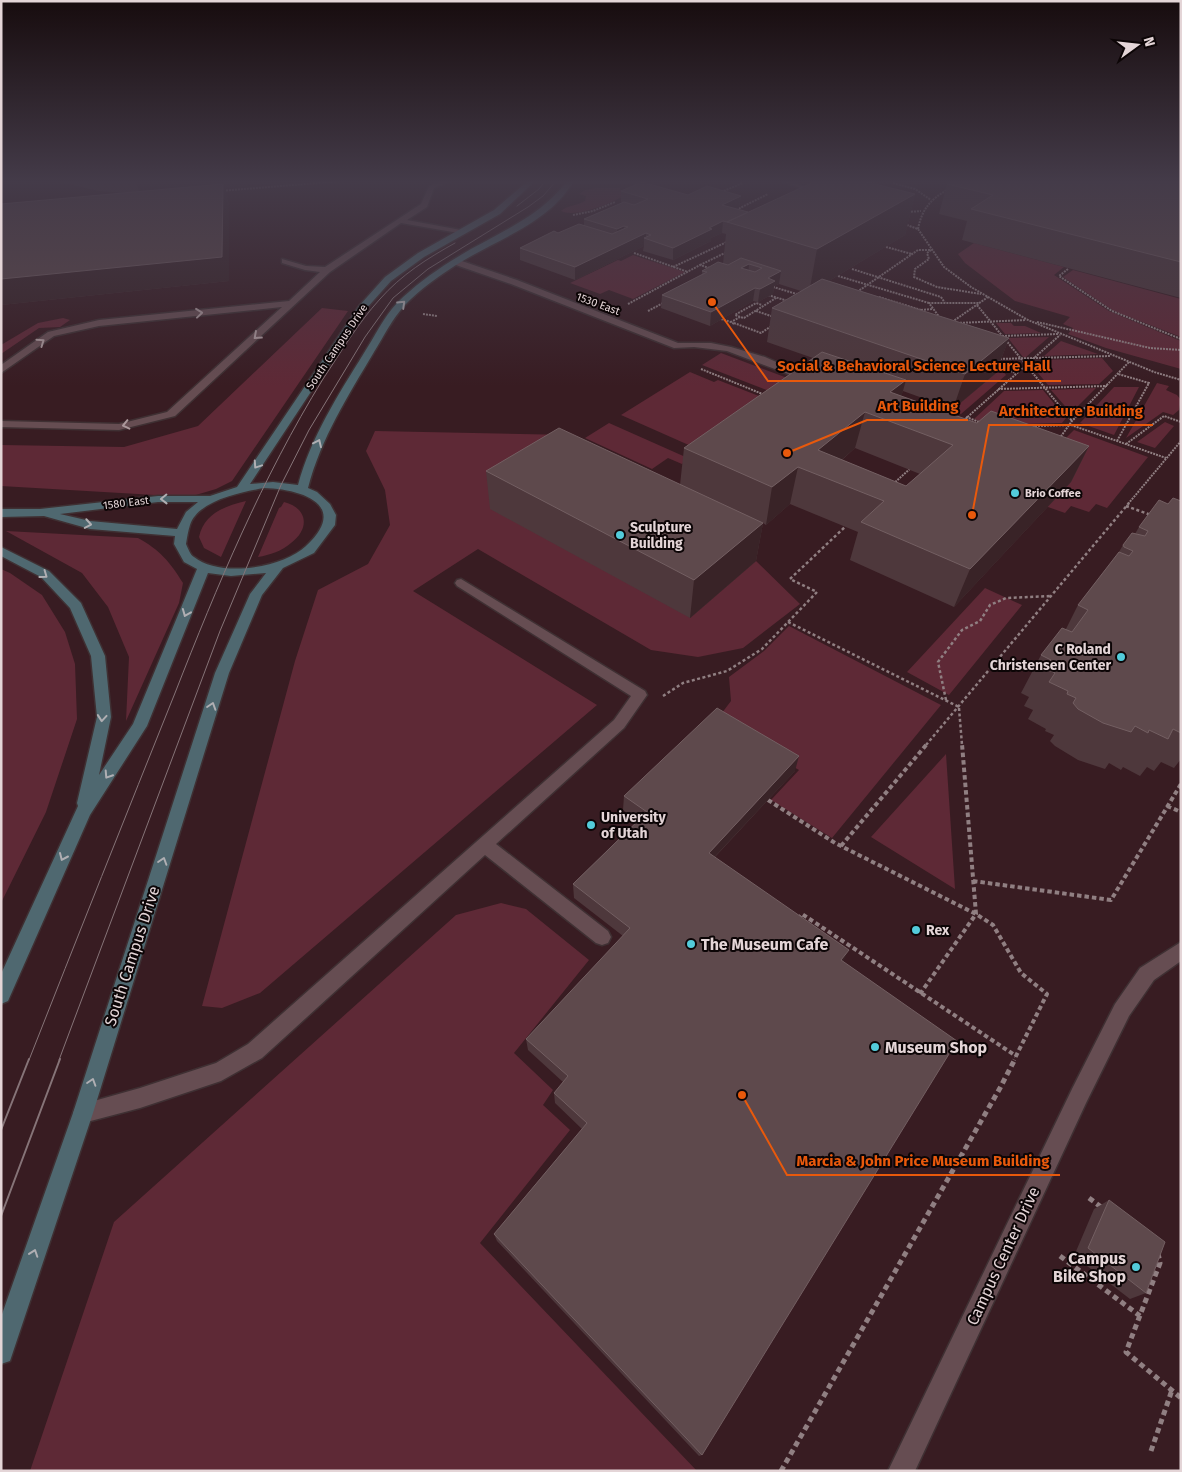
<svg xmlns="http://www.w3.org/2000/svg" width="1182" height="1472" font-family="'Fira Sans',sans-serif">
  <rect width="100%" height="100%" fill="#2a151a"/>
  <path fill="#381c22" d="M1 180H1181V1471H1Z"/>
  <path fill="#5e2936" d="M596 188H620L623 196C611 204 574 218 561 211 568 205 577 206 585 201L586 196 579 194 585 190Z
    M974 243 1064 267 1054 275 1109 311 1181 341V369L1106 348 1068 334 1073 328 1063 324 1070 317 1015 301 965 263 958 254Z
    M633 255 685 272 633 299 609 290 600 294 570 283 618 260 621 261Z
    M1073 270 1181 299V337L1114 311 1063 277Z
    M322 308 348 311 232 481 216 489 189 497 1 486V445L124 447 198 426Z
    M63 318 70 320 60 327 39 328 1 354V345L38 323Z
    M996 323H1011L1014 326H1025L1041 333 1005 334Z
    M1049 337 1026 357H1023L1008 338Z
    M1061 341 1098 354 1044 356Z
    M926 345 1001 369 1006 375 961 414 923 402 926 399 953 409 996 373Z
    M721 353 814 388 795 401 702 365Z
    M1102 358 1113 371 1099 384 1048 385 1033 367 1041 360Z
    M690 372 714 382 718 380 787 407 718 458 621 415Z
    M1157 383 1169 386 1166 390 1177 395 1181 400 1179 410 1173 415 1163 412 1126 438Z
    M1114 387H1139L1114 435 1080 423Z
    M1096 388 1071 413 1051 390Z
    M1043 390 1066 418 1062 423 993 425 974 419 1004 391Z
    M1165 422 1174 426 1155 448 1137 442Z
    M609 423 690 459 682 464 668 458 652 469 585 438Z
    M1074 430 1148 457 1107 508 1096 504 1089 512 1071 506 1065 513 1048 507 1035 469Z
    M375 431 570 435 690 618 756 561 800 604 743 648 698 657 651 650 478 549 413 591 597 705 260 993 222 1008 202 1006 295 661 318 590 368 564 390 525 385 490 366 451Z
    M246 501 221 557 204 548 199 537C204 514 224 506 246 501Z
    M284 502C308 508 310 529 291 543 282 551 270 555 258 557L279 508 281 507Z
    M6 531 138 538C160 550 170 562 183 583L179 603 126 721 129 657 108 607 82 573Z
    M1 569 10 573 42 595 65 632 75 664 77 719 46 812 1 903Z
    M985 588 1022 605 949 695 907 672Z
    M789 626 941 705 832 838 771 800 799 770 715 722 731 701 729 677 764 651Z
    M946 754 955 889 871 837Z
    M501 903 526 909 589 960 514 1053 553 1090 543 1105 570 1130 480 1243 697 1471H30L114 1222 456 915Z"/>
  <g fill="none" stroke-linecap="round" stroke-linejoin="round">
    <g stroke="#3f3033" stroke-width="3">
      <path id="lane" d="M445 180H453L434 188 427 207 407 220 461 230 465 232 464 234 401 223 330 272 175 416 119 430 1 427V421L119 424 167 412 282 307 99 326 54 336 1 373V365L48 332 99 320 289 301 320 272 305 270 282 263V259L306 266 325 267 421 204 429 186Z
        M472 180H647L644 182H475Z
        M778 180H786L822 193 817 194Z
        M453 260H459L517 280 678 343H711L731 347 765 357 815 379 810 382 807 381 727 351 694 347 674 348 511 284 453 264Z
        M461 579 645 691 647 695 624 728 496 844 608 931 611 937 608 943 602 945 596 943 485 855 262 1058 221 1081 140 1108 83 1123 76 1120 73 1113 76 1106 140 1088 216 1063 248 1044 614 720 631 696 457 586 455 583 457 580Z"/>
    </g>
    <g stroke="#3f3033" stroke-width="3">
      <path id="street" d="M1181 942V961L1154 980 1129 1016 1086 1103 915 1471H888L1072 1089 1115 1004 1140 968Z"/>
    </g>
    <g stroke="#3f3033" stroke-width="3">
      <path id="secondary" d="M529 180H536L500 214 424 257 391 281 365 310 250 484 273 482 298 485C311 437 338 395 364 353 375 336 383 318 397 303 413 287 432 273 451 261 492 235 538 220 568 180H574C551 223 495 240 456 265 438 277 420 289 405 305 392 319 384 336 374 352 348 396 321 438 308 488L317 492 330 504 336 515 335 525 314 553 283 568 262 595 229 673 93 1113 13 1352 10 1361 1 1364V1317L73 1113 215 673 250 594 266 573 231 576 208 573 147 726 90 815 8 1001 1 1004V974L78 806 77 803 97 717 91 656 70 608 41 577 1 556V547L49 571 81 603 105 656 111 717 99 775 133 724 197 569 184 562 174 544 175 536 90 529 44 516 1 517V509H40L158 496H210L237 487 359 306 385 277 418 253 494 210ZM264 488C302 489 350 505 306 546 283 568 220 578 194 557 190 555 188 548 186 544 187 538 188 531 190 525 198 500 242 492 264 488ZM158 502H198L186 512 177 529 90 521 60 514Z"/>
    </g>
    <path stroke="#907f82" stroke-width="2" stroke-dasharray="2 1" stroke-linecap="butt" d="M864 182 921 180
      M893 183 915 189 931 200
      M220 191 354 180
      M721 192 743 183
      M736 210 768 194
      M908 212 921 211
      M573 215 593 211 615 202
      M904 224 918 229 944 267 971 287 1028 320 1154 372 1181 380
      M918 229C922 209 930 200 947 190
      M886 247 912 254
      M931 250 927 253 929 259 915 269 914 277 937 287 981 294
      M634 253 688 272
      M700 265 727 252
      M673 267 729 241
      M1068 269 1059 276 1112 311 1181 339
      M838 276 929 303
      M770 286 800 295
      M857 292 918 250H930
      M768 295 788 301
      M941 297 945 303
      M628 304 700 265 712 269
      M977 305 1072 421
      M921 310 933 309
      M648 311 665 302
      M756 311 774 317
      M423 314 437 316
      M740 317 735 315 756 303 762 305
      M940 318 929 303H980
      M721 319 731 322
      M952 322 988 297
      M1037 322 1150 348 1181 350
      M734 323 761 333 773 325
      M957 323 1026 320
      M734 324 731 322 740 317 744 318 776 298
      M1002 336 1058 334
      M997 359 1111 356
      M996 366 1016 373
      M701 369 765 395
      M998 389 1107 386
      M966 417 982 423
      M963 421 1060 335
      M1032 426 1071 425 1166 458
      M1059 439 1072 421 1129 362
      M1117 441 1149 383 1118 374
      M1126 444 1164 416 1181 422
      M893 484 912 467
      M1128 504 1181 441"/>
    <path stroke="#907f82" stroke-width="2.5" stroke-dasharray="3 2.5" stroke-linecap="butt" d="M1126 506 1151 515
      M788 622 959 707
      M663 696 683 683 727 671 762 649 817 592 790 579 847 525
      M946 700 938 662 962 630 980 621 990 605 1006 598 1051 596
      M959 708 962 745
      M926 745 1129 503"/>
    <path stroke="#907f82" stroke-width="4" stroke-dasharray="4.5 3" stroke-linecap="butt" d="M768 800 835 843 976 914 993 925 1021 973 1047 994 1014 1060
      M1167 806 1181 812
      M841 846 927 744
      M973 881 1111 900 1181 784
      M798 919 802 914 1016 1056
      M920 994 976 914 962 744"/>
    <path stroke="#907f82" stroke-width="5" stroke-dasharray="5.5 4" stroke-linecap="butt" d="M1089 1198 1101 1207
      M1158 1253 1160 1263 1126 1352 1181 1398
      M1060 1256 1140 1316
      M1151 1451 1172 1390
      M781 1471 1000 1088 1015 1059"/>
    <use href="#lane" fill="#664d52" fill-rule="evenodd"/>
    <use href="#street" fill="#664d52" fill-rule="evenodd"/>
    <use href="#secondary" fill="#4f6870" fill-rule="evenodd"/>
    <path stroke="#867478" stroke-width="1" d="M517 206 539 189 546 180
      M29 1060C77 938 126 815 175 693 217 586 262 478 323 379 341 352 358 323 380 299 401 275 428 258 455 243
      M59 1060 220 631 281 485 309 430 365 337 393 298 428 269 528 207 543 196 557 180"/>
    <path stroke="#867478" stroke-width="2" d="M1 1130 29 1059
      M1 1216 60 1059"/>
    <path stroke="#907f82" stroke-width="2" stroke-dasharray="2 1" stroke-linecap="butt" d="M852 269 941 297
      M879 297 921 310"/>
  </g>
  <path fill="#4e383c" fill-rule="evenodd" d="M51 180H317L224 187 229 206V281L1 305V204L124 193 99 191Z
    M1181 180V298L962 240 967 221 939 214 947 184Z
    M621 191 688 195 741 196 739 208 736 209 748 212 915 194 905 235 829 281 1009 338 996 373 953 409 903 391 901 396 977 423 1089 446 1071 482 954 607 850 560 858 532 790 504 766 525 763 523 756 561 690 618 490 509 486 471 680 485 684 448 813 358 767 342 772 308 801 291 779 284 774 286 773 294 758 302 753 301 710 326 661 308 662 295 702 275V271L723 264 726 234 722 233 711 238V241L673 260 643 251 644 246 575 280 520 260V248L558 233 584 225V219L622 203 621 202ZM855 448 920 474 906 486 842 460Z
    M1181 501V759L1174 768 1161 762 1154 771 1147 767 1140 776 1123 767 1121 770 1109 763 1105 769 1078 760 1055 746 1050 741 1054 735 1045 731 1046 729 1028 719 1033 710 1024 706 1029 697 1021 693 1041 655 1066 629 1078 605 1119 552 1123 545 1135 534 1139 527 1168 504Z
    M795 771 715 857 843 961 702 1455 699 1456 497 1241 494 1234 582 1129 555 1103 554 1093 563 1082 528 1050 526 1039 623 936 574 898 573 884 638 821 623 810 624 796Z
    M1109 1200 1146 1293 1130 1299 1074 1256 1094 1209Z"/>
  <path fill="#392327" d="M135 180H317L224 187 229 206V281L1 305V279L140 194Z
    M915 194 905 235 809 293 817 249Z
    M741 196 739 208 720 217 722 205Z
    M723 221 722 233 711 238V241L673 260V248L709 228Z
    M624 226V238L617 242V229Z
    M646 233V239L644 238V246L575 280V267Z
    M749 264 748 277 741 268Z
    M781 271 779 284 774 286 773 294 758 302 760 289 768 278Z
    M755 288 753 301 710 326 711 312Z
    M1009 338 996 373 953 409 965 374Z
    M906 380 896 416 890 392Z
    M865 412 855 448 822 477 818 450Z
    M1089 446 1071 482 954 607 970 569Z
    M798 467 790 504 766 525 772 487Z
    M763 523 756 561 690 618 694 580Z
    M799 756 795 771 706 866 709 853Z
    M849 950 843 962 841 960Z"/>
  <path fill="#5e494c" stroke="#735f62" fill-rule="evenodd" d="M818 180H859L915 194 817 249 727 222Z
    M951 180H1181V262L971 209 993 195 947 184Z
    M642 182 688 195 707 186 741 196 722 205 748 212 727 222 723 221 709 228 712 229 673 248 644 238 651 235 646 233 575 267 520 248 554 231 558 233 579 224 612 234 628 227 624 226 617 229 584 219 624 202 634 205 648 199 621 191Z
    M223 184 222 257 1 279V204Z
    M741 258 781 271 768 278 775 281 760 289 755 288 711 312 662 295 707 272 702 271 718 262 728 265ZM749 264 762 268 755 272 741 268Z
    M822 279 1009 338 965 374 772 308Z
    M822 352 906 380 890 392 957 416 977 423 991 411 1089 446 970 569 861 522 884 501 798 467 772 487 684 448ZM865 412 953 445 906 486 818 450Z
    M559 428 763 523 694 580 486 471Z
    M1173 498 1181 501V733L1173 729 1168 739 1149 730 1148 733 1135 726 1131 732 1103 723 1078 709 1073 703 1076 698 1067 694 1068 691 1049 682 1055 673 1045 668 1051 660 1041 655 1062 628 1072 632 1088 610 1078 605 1119 552 1129 556 1133 551 1124 547 1123 545 1132 533 1145 536 1148 531 1139 527 1159 500 1168 504Z
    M717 708 799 756 709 853 849 950 841 960 957 1041 702 1455 494 1234 587 1123 554 1093 568 1076 526 1039 630 928 573 884 647 812 624 796Z
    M1109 1200 1165 1242 1146 1293 1088 1248Z"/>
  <defs><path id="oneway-chevron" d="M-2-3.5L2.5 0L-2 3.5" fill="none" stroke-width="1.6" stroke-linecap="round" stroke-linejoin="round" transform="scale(1.25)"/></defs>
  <g stroke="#b0afb3">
    <use href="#oneway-chevron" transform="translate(402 304) rotate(-44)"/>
    <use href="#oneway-chevron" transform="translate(318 443) rotate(-65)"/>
    <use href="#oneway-chevron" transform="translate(257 465) rotate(124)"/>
    <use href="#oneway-chevron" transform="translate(164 499) rotate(179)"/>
    <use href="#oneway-chevron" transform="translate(88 524) rotate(10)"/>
    <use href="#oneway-chevron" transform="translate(44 575) rotate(36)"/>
    <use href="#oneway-chevron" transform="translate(186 613) rotate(112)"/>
    <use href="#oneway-chevron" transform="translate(212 706) rotate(-72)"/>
    <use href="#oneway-chevron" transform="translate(102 718) rotate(95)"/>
    <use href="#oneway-chevron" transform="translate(108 775) rotate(123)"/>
    <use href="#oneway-chevron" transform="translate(63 857) rotate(114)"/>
    <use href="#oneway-chevron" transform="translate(163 861) rotate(-72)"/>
    <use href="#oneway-chevron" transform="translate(92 1082) rotate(-72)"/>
    <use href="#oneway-chevron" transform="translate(34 1253) rotate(-71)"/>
  </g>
  <g stroke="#ab989b">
    <use href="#oneway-chevron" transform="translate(199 313) rotate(-6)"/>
    <use href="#oneway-chevron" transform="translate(257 336) rotate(138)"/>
    <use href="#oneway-chevron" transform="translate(41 342) rotate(-35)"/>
    <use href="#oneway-chevron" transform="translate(126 425) rotate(167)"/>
  </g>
  <linearGradient id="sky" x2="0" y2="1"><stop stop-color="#170c0e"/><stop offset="0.47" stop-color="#443b49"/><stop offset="1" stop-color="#443b49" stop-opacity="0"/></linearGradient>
  <rect width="1182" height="386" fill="url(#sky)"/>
  <g fill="#53cbda" stroke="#0c0506" stroke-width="2">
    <circle cx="1015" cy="493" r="5"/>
    <circle cx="620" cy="535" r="5"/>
    <circle cx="1121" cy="657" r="5"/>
    <circle cx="591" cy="825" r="5"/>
    <circle cx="916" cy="930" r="5"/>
    <circle cx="691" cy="944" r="5"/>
    <circle cx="875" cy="1047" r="5"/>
    <circle cx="1136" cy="1267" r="5"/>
  </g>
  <g text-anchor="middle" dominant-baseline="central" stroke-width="4" stroke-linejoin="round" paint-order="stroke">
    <g font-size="11" fill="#e4d5d7" stroke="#0c0506">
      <text transform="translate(598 304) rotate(20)">1530 East</text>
      <text transform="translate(337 347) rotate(-56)">South Campus Drive</text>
      <text transform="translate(126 503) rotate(-7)">1580 East</text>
    </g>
    <g font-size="11" font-weight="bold" fill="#e4d5d7" stroke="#0c0506" text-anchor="start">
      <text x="1025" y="493">Brio Coffee</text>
    </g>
    <g font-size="14" font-weight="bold" fill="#e4d5d7" stroke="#0c0506" text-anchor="start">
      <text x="630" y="527">Sculpture<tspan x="630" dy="16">Building</tspan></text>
      <text x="1111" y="649" text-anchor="end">C Roland<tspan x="1111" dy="16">Christensen Center</tspan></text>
      <text x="601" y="817">University<tspan x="601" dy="16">of Utah</tspan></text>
      <text x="926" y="930">Rex</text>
    </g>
    <g font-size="16" font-weight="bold" fill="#e4d5d7" stroke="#0c0506" text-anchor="start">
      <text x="701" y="944">The Museum Cafe</text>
      <text x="885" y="1047">Museum Shop</text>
      <text x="1126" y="1258" text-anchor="end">Campus<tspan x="1126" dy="18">Bike Shop</tspan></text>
    </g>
    <g font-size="16" fill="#e4d5d7" stroke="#0c0506">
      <text transform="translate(132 956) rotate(-72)">South Campus Drive</text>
      <text transform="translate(1003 1256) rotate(-65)">Campus Center Drive</text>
    </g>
  </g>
  <path fill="none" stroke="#e8590c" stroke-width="2" d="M712 302L768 381H1061M787 453L867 420H968M972 515L989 425H1153M742 1095L787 1175H1060"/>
  <g fill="#e8590c" stroke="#0c0506" stroke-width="2">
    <circle cx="712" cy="302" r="5"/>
    <circle cx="787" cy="453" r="5"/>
    <circle cx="972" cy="515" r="5"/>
    <circle cx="742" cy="1095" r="5"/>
  </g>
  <g font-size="15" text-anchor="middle" font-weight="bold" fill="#e8590c" stroke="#0c0506" stroke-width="4" stroke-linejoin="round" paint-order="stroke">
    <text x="914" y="371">Social &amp; Behavioral Science Lecture Hall</text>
    <text x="918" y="411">Art Building</text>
    <text x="1071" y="416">Architecture Building</text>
    <text x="923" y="1166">Marcia &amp; John Price Museum Building</text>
  </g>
  <rect width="1182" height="1472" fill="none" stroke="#e4d5d7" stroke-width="5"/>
  <g transform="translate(1137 45) rotate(75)" stroke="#0c0506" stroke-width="4" paint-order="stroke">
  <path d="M0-4L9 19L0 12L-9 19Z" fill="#e4d5d7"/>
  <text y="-8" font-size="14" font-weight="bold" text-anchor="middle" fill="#e4d5d7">N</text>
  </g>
</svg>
